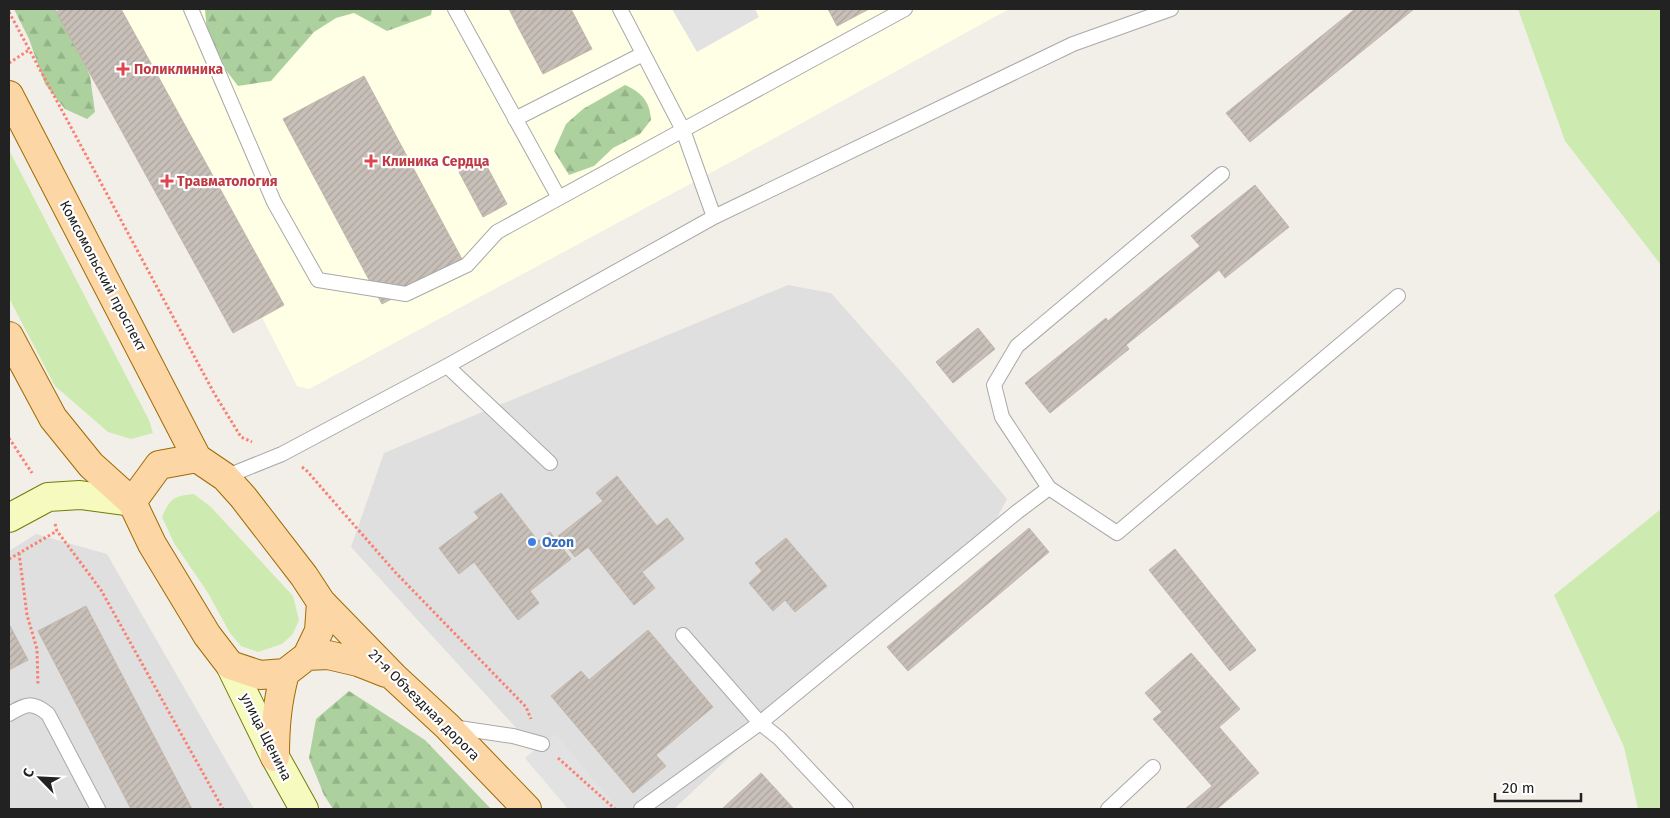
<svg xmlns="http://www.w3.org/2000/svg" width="1670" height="818" font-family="'Fira Sans',sans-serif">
  <defs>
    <pattern id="forest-firs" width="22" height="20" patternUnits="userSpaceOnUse" patternTransform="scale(1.25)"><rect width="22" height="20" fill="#add19e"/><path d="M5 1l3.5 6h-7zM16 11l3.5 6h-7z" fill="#95b388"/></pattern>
    <pattern id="building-hatch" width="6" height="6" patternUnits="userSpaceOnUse" patternTransform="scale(1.25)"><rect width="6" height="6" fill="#c7bfb8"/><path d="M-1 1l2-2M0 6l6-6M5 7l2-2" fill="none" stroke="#aba49e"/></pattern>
  </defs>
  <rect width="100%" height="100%" fill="#f2efe9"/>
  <path fill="#e0dfdf" d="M788 285 831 293 910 382 1007 499 980 550 791 699 674 809H590L351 547 384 453Z
    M36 534 107 554 254 809H9V551Z"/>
  <path fill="#ffffe5" d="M121 9H1009L740 157 309 389 297 386 262 317 284 304Z"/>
  <path fill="#cdebb0" d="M1518 9H1661V265L1565 141Z
    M9 150 149 420 153 433 131 439 108 432 55 386 9 298Z
    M194 494 211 507 293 596 299 620 293 634 282 644 258 652 241 646 230 633 208 593 174 543 162 517C170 498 174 496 194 494Z
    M1661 509V809H1638L1624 747 1554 595Z"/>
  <path fill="url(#forest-firs)" d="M14 9H55L70 28 90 76 95 112 87 119 65 109 45 84 29 39Z
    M205 9H432L431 15 387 31 354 13 336 18 314 32 271 81 238 86 208 47Z
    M625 85C641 92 650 101 651 120L640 134 613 148 594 166 569 175 554 151 566 124 583 109Z
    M349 691 425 740 491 809H333L324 795 309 758 316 719Z"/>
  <path fill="#e2e2e2" d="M672 9H755L759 17 697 52Z
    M555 733 617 807 614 809H568L525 758Z"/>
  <path fill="url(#building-hatch)" stroke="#c4b6ab" d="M62 9H121L284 305 233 333 56 12Z
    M509 9H552L518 27Z
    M552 9H571L592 49 543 74 518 27Z
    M828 9H869L837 26Z
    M1355 9H1414L1250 142 1226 113Z
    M364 76 463 261 382 304 283 119Z
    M483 159 507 204 483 217 459 172Z
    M1255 185 1289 227 1225 278 1219 270 1126 345 1129 349 1050 413 1025 383 1106 318 1108 321 1200 246 1191 236Z
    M978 328 995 349 953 383 936 362Z
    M617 476 657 526 667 518 684 539 642 572 655 588 634 605 588 547 575 557 558 536 603 501 596 493Z
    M501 493 538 541 550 532 571 559 530 591 539 603 518 620 474 562 459 574 439 548 479 518 474 512Z
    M1029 528 1049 552 908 671 887 647Z
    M786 538 827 586 795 612 785 600 773 611 749 583 762 571 755 563Z
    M1175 549 1256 650 1230 671 1149 570Z
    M86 606 192 809H131L38 631Z
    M9 624 28 660 9 670Z
    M648 630 713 707 656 755 666 766 633 793 551 696 581 671 589 680Z
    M1191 653 1240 709 1219 727 1259 773 1217 809H1185L1212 786 1153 719 1162 712 1145 693Z
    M761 773 794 809H722Z"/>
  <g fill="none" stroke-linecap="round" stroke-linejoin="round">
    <g stroke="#a9a9a9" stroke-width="16">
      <path id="service" d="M191 9 274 202 318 280 406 294 467 265 497 232 683 130 620 9
        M455 9 559 198
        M515 119 643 54
        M714 217 683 130 905 9
        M447 366 550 463
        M225 477 282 454 447 366 714 217 1073 44 1171 9
        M1049 488 1117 533 1398 296
        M683 635 760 723 779 738 846 809
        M9 714C26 704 32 701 48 714L98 809
        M452 727 513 736 542 744
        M641 809 760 723 1017 512 1049 488 1002 417 994 385 1017 346 1222 174
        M1108 809 1153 767"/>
    </g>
    <g stroke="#707d05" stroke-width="30">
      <path id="secondary" d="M9 518 48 497 80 495 132 502
        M230 665 275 757 304 809"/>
    </g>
    <g stroke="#a06b00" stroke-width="30">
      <path id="primary" d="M9 95 197 458 225 477 243 497 304 576 321 602 394 677 447 726 527 809
        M9 336 53 418 91 465 132 502 152 544 207 635 230 665 260 675 285 673 307 656 319 631 321 602
        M132 502 159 465 197 458
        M307 656 328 655 358 662 386 673
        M275 757C275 726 277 703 285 673"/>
    </g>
    <path stroke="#fa8072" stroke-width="3" stroke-dasharray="2.5 2.5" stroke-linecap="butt" d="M9 12 214 393 241 437 252 442
      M9 63 29 50
      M9 438 32 473
      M302 467 307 471 395 572 526 707 531 719
      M55 524 57 531 101 590 223 809
      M19 553 27 615 37 649 38 686
      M9 559 57 531
      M558 758 615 809"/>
    <use href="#service" stroke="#fff" stroke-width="14"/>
    <use href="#secondary" stroke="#f7fabf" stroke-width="28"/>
    <use href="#primary" stroke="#fcd6a4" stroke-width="28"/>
  </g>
  <g fill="#e0444e" stroke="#fff" stroke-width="2">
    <path d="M120.5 61.5h5v5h5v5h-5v5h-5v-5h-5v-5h5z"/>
    <path d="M368.5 153.5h5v5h5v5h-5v5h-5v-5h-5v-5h5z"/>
    <path d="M164.5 173.5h5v5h5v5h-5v5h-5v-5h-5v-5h5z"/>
  </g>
  <circle fill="#3f7fe0" stroke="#fff" stroke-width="2" cx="532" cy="542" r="5"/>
  <g text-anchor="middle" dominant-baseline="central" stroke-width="4.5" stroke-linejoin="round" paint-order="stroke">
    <g font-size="14" font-weight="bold" fill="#be3a42" stroke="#fff" text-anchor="start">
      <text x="134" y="69">Поликлиника</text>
      <text x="382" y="161">Клиника Сердца</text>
      <text x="177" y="181">Травматология</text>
    </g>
    <g font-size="14" fill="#222" stroke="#fff">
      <text transform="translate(103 276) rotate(62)">Комсомольский проспект</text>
      <text transform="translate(424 705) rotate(45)">21-я Объездная дорога</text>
      <text transform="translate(266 737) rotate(63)">улица Щенина</text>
    </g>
    <g font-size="14" font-weight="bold" fill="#366cbe" stroke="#fff" text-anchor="start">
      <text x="542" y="542">Ozon</text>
    </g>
  </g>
  <rect width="1670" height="818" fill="none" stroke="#222222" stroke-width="20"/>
  <g transform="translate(40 778) rotate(294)" stroke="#ffffff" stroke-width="4" paint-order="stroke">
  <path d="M0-4L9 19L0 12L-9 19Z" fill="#222222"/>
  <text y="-8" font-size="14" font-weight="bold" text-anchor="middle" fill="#222222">С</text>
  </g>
  <path d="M1495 793v8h86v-8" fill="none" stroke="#222222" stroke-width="2.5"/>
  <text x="1502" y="793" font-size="15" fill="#222222" stroke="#ffffff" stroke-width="4" paint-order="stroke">20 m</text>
</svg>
